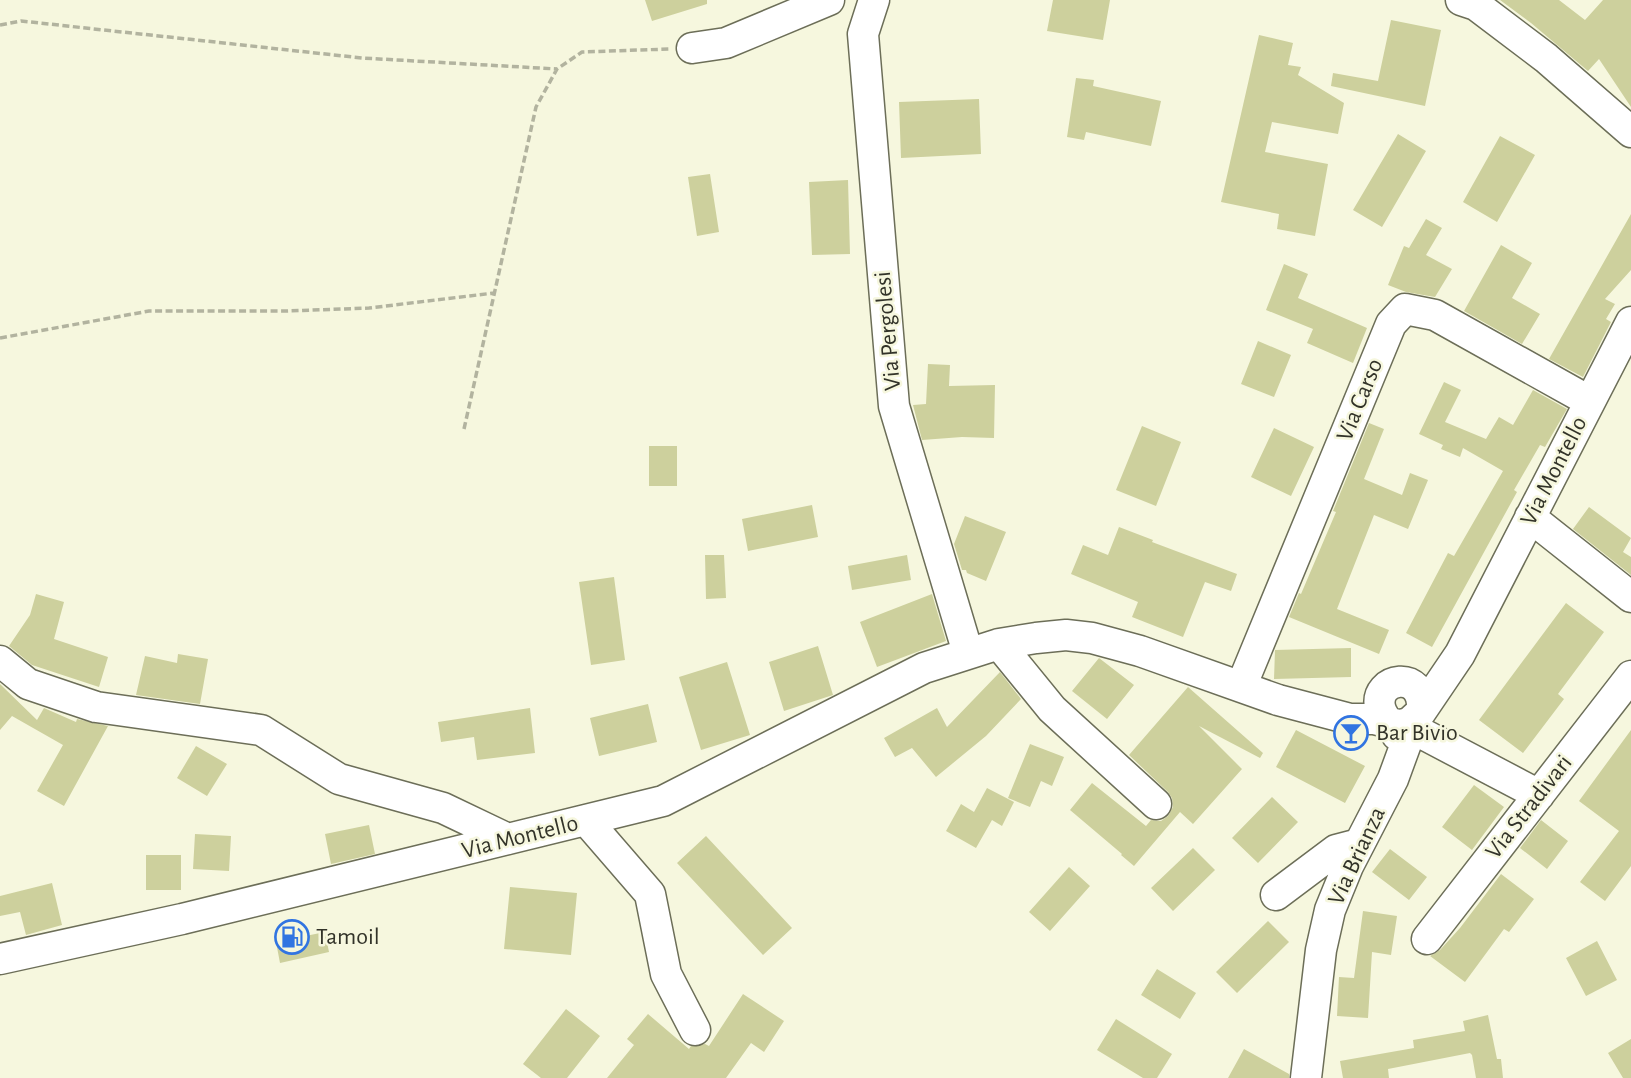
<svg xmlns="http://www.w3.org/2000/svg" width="1631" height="1078" font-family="'Alegreya Sans',sans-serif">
  <rect width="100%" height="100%" fill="#f6f7de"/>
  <path fill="#cdd09d" d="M645 0H707V4L652 21Z
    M1053 0H1110L1103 40 1047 31Z
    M1500 0H1559L1585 20 1603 0H1631V107L1599 59 1588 71 1531 23Z
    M1391 20 1441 30 1425 106 1331 86 1333 73 1378 81Z
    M1259 35 1293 43 1288 65 1301 67 1298 75 1344 103 1338 134 1272 122 1265 152 1328 164 1315 236 1277 229 1279 214 1221 202Z
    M1076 78 1094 80 1093 86 1161 101 1151 146 1086 132 1084 140 1067 137Z
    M979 99 981 154 901 158 899 102Z
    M1398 134 1426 151 1382 227 1353 210Z
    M1500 136 1535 155 1497 222 1463 202Z
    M710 174 719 232 697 236 688 177Z
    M848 180 850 254 812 255 809 182Z
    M1631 214V270L1605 299 1615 304 1606 319 1611 322 1583 377 1549 359Z
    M1426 219 1442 228 1426 255 1452 269 1435 297 1406 292 1388 285 1404 246 1409 248Z
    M1501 245 1532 263 1512 298 1540 314 1522 344 1464 311Z
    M1284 264 1308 274 1298 298 1367 328 1353 363 1307 343 1313 329 1266 310Z
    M1258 341 1291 355 1274 397 1241 384Z
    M928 364 950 365 949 386 995 385 994 438 962 437 922 440 913 405 926 404Z
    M1444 382 1461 390 1445 422 1486 439 1499 417 1513 425 1533 390 1567 409 1545 447 1540 445 1514 490 1517 492 1432 647 1406 633 1448 553 1454 556 1503 471 1463 448 1460 457 1441 449 1443 445 1419 434Z
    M1369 423 1384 429 1364 479 1402 495 1410 473 1428 480 1408 529 1374 515 1337 609 1389 630 1379 654 1289 617 1299 593 1301 594 1336 512 1333 511Z
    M1142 426 1181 442 1156 506 1116 490Z
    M1274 428 1314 447 1291 496 1251 477Z
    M649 446H677V486H649Z
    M812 505 818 537 748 551 742 519Z
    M1589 507 1631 538 1623 552 1631 557V575L1573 529Z
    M965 516 1006 532 986 581 967 573 966 570H962L954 544Z
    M1119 527 1153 540 1152 542 1237 574 1231 591 1205 582 1183 637 1132 617 1138 602 1071 574 1083 545 1108 555Z
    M705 555H724L726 598 706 599Z
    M907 555 911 580 852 590 848 566Z
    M614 577 625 660 591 665 579 582Z
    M36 594 64 602 54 639 108 657 99 687 32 665 9 646 30 615Z
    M932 594 946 641 877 667 860 622Z
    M1566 603 1604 632 1558 694 1564 699 1523 753 1479 720Z
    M818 646 833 695 784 711 769 662Z
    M1351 648V677L1274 679 1275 650Z
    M178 654 208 659 200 704 136 695 145 656 177 663Z
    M1099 658 1134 685 1107 719 1072 691Z
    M727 662 750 735 701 750 679 677Z
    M1000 672 1021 699 986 736 936 777 912 748 895 757 884 738 937 708 947 727Z
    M0 684 37 720 44 708 76 722 77 719 108 726 64 806 37 791 63 745 12 716 0 730Z
    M1188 687 1263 753 1260 758 1199 726 1242 769 1193 824 1180 812 1134 866 1121 855 1122 854 1070 810 1092 783 1146 826 1151 820 1161 821 1168 816 1173 807 1172 798 1168 792 1129 755Z
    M648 704 657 742 599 756 590 718Z
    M530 708 535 753 477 760 474 737 441 742 438 722Z
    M1296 730 1365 766 1345 803 1276 767Z
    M1631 730V866L1605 901 1580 882 1619 831 1579 801Z
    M1030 744 1064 757 1052 786 1041 781 1030 807 1008 798Z
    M196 746 227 764 207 796 177 778Z
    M1474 785 1504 807 1472 850 1442 827Z
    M987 788 1014 802 1002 826 992 820 976 848 946 831 961 804 974 812Z
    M1272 797 1298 822 1258 863 1232 838Z
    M1541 820 1568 841 1547 869 1520 848Z
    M369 825 375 854 331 864 325 834Z
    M195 834 231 836 229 871 193 869Z
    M706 836 792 928 763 955 677 863Z
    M1193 848 1215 870 1173 911 1151 888Z
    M1390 849 1427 877 1409 900 1372 872Z
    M146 855H181V890H146Z
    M1069 867 1090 886 1050 931 1029 912Z
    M1501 874 1534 899 1509 932 1504 929 1465 982 1430 956 1440 950 1460 928Z
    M52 883 62 925 26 935 20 912 0 916V896Z
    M510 887 577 893 571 955 504 949Z
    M1363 911 1397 916 1391 955 1372 952 1368 1018 1337 1016 1339 977 1354 978Z
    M1268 921 1289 942 1237 993 1216 972Z
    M325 932 329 952 280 963 276 942Z
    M1597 941 1617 980 1586 996 1566 958Z
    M1157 969 1196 993 1180 1019 1141 995Z
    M743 994 784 1021 764 1052 751 1043 726 1078H607L634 1045 627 1039 648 1014 689 1049 691 1046 705 1044 709 1046Z
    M566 1009 600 1036 567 1078H541L523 1064Z
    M1488 1015 1497 1059H1501L1503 1078H1476L1472 1055 1470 1053 1388 1069 1389 1078H1343L1340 1061 1414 1048 1413 1040 1465 1031 1463 1021Z
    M1116 1019 1172 1054 1157 1078H1143L1097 1050Z
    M1631 1039V1078H1623L1608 1053Z
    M1244 1049 1289 1074V1078H1228Z"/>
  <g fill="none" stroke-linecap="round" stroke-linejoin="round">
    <g stroke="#6c6e58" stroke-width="33">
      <path id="minor" d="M874 0 863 34 894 406 968 653
        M1461 0 1476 5 1546 58 1631 132
        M692 48 726 43 829 0
        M1530 517 1631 597
        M999 644 1052 709 1156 804
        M0 661 28 684 96 707 261 730 339 779 443 808 508 839
        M1241 687 1391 324 1405 309 1435 315 1589 401
        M1404 724 1539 795
        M1397 735C1392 725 1382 718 1380 707 1374 677 1424 669 1422 709
        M586 820 650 894 666 974 695 1030
        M1276 895 1336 850 1359 844
        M1427 939 1631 676
        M0 959 182 919 663 801 924 668 999 644 1036 638 1066 635 1092 638 1140 651 1278 700 1350 719H1374L1398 725 1408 724 1420 713 1460 654 1631 322
        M1306 1078 1321 950 1330 910 1348 866 1393 779 1415 719"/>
    </g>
    <path stroke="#b2b39f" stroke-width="3.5" stroke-dasharray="7 3.5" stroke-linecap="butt" d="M0 25 21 21 362 58 557 69
      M0 338 149 311H285L369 308 494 293
      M464 429 536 107 557 69 582 52 669 49"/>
    <use href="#minor" stroke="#fff" stroke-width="30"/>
  </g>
  <defs>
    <g id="bar-ring" transform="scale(1.75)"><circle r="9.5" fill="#f6f7de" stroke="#3174e1" stroke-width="1.5"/><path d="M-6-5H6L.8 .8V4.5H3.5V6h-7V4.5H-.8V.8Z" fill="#3174e1"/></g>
    <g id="fuel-ring" transform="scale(1.75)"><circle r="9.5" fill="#f6f7de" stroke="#3174e1" stroke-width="1.5"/><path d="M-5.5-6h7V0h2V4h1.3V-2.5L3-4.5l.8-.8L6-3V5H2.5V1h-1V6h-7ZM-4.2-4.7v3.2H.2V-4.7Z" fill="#3174e1"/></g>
  </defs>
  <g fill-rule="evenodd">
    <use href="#bar-ring" x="1351" y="733"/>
    <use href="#fuel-ring" x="292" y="937"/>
  </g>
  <g text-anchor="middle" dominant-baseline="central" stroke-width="5" stroke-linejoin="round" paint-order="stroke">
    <g font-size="24" fill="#323329" stroke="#f6f7de">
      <text transform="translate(888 331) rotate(-95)">Via Pergolesi</text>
      <text transform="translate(1360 400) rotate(-68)">Via Carso</text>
      <text transform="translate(1554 471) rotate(-63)">Via Montello</text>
      <text transform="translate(1529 807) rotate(-52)">Via Stradivari</text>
      <text transform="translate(520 837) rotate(-14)">Via Montello</text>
      <text transform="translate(1357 856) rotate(-65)">Via Brianza</text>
    </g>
    <g font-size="24" fill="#323329" stroke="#f6f7de" text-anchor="start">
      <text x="1376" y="733">Bar Bivio</text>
      <text x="316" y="937">Tamoil</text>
    </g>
  </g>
</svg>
